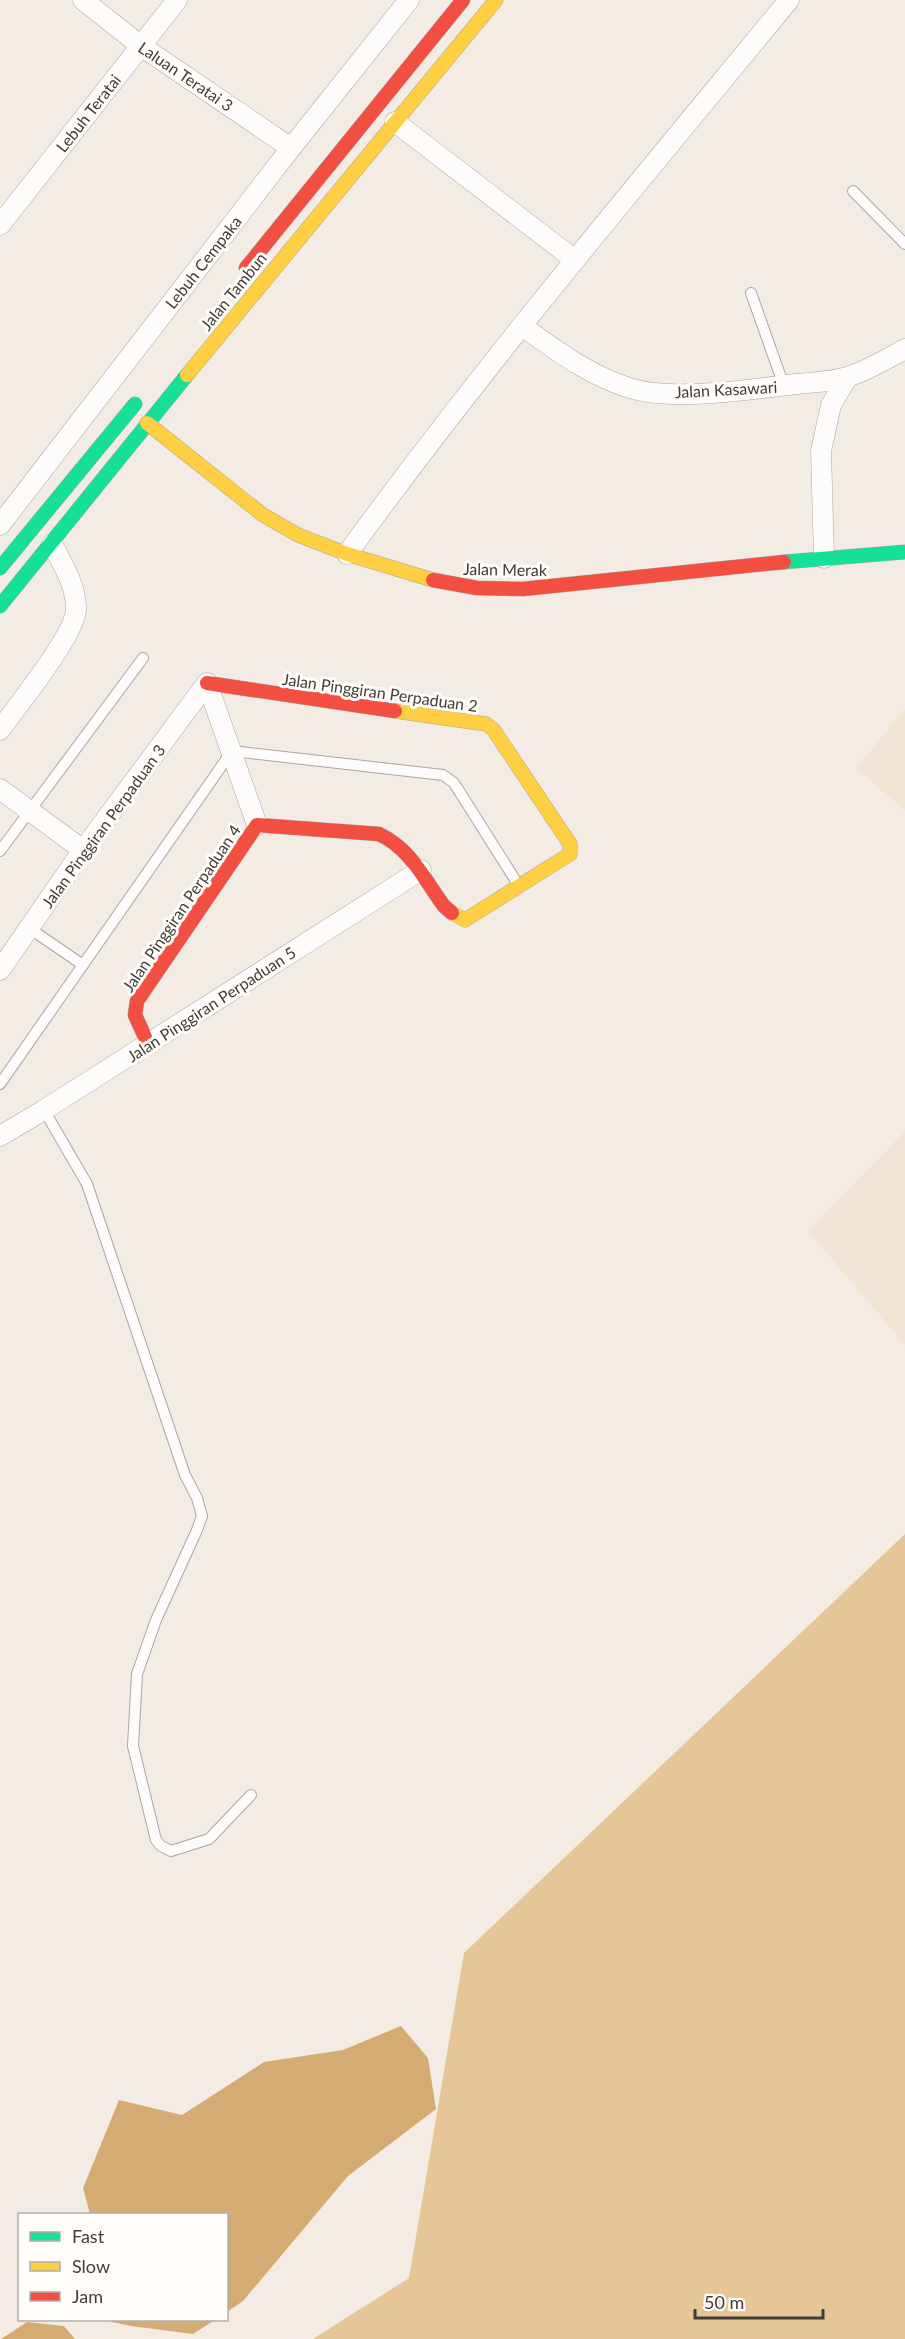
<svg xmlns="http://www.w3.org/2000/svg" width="905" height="2339" font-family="Lato,sans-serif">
  <rect width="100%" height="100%" fill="#f3ece5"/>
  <path fill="#f1e5d6" d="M905 709V810L856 768Z
    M905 1131V1345L808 1231Z"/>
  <path fill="#e6c597" d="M905 1534V2339H313L409 2278 464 1953Z"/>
  <path fill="#d4ac73" d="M401 2026 428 2058 436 2109 348 2176 243 2301 227 2312 226 2214H90L83 2188 119 2100 182 2115 264 2062 343 2050Z
    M103 2320H215L193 2334 131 2326Z
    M27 2322 64 2326 75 2339H1Z"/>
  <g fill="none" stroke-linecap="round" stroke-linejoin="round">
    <g stroke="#aca6a0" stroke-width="12">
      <path id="lane" d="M853 191 905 244
        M751 293 784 386
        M0 851 143 658
        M29 928 83 965
        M0 1084 232 751 443 775 454 783 519 886
        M44 1110 87 1184 185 1475 197 1498 202 1516 197 1530 156 1620 137 1674 133 1746 156 1840 161 1846 171 1851 209 1839 251 1795"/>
    </g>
    <g stroke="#aca6a0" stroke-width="21">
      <path id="street" d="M83 0 141 46 291 148
        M395 122 575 260
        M0 225 177 0
        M522 326C557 351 591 377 633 389 674 401 754 389 797 384 814 382 832 382 847 377 867 371 887 359 905 349
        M0 525 291 148 409 0
        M347 554C486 363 639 182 789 0
        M824 558 821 451 831 405 847 378
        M207 683 257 825
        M0 730C17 706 76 634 76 609 76 585 63 565 52 544
        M0 789 83 850
        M0 970 83 850 207 683
        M0 1136 44 1110 421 870"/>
    </g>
    <g stroke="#aca6a0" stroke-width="15">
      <path id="fast" d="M784 562 905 552
        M0 568 135 404
        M0 606 187 375"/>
    </g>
    <g stroke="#aca6a0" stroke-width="15">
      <path id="slow" d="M187 375 496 0
        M147 423 263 515 298 535 347 554 433 580
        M395 711 486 724 493 729 570 844V854L465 920 452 913"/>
    </g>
    <g stroke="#aca6a0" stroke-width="15">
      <path id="jam" d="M246 268 463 0
        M433 580 477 588 523 589 784 562
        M207 683 395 711
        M148 1044 135 1015 137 1001 257 825 379 834C411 849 424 879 444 906L452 913"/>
    </g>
    <use href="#lane" stroke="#fdfcfb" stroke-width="10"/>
    <use href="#street" stroke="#fdfcfb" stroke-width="20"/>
    <use href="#fast" stroke="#16e098" stroke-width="14"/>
    <use href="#slow" stroke="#ffcf43" stroke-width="14"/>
    <use href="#jam" stroke="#f24e42" stroke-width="14"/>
  </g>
  <g text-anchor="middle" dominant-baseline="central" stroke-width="6" stroke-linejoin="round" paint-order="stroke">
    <g font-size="16" fill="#403c36" stroke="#fffcf9">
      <text transform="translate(186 76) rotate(34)">Laluan Teratai 3</text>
      <text transform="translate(88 113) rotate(-52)">Lebuh Teratai</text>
      <text transform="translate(203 262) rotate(-52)">Lebuh Cempaka</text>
      <text transform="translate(233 291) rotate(-51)">Jalan Tambun</text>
      <text transform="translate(726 389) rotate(-3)">Jalan Kasawari</text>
      <text transform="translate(505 569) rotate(1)">Jalan Merak</text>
      <text transform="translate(380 692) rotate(8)">Jalan Pinggiran Perpaduan 2</text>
      <text transform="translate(103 826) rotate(-54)">Jalan Pinggiran Perpaduan 3</text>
      <text transform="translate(181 908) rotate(-56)">Jalan Pinggiran Perpaduan 4</text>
      <text transform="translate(211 1004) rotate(-33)">Jalan Pinggiran Perpaduan 5</text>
    </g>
  </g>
  <rect x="18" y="2213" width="210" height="108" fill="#fffcf9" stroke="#b3afab" stroke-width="1.5"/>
  <rect x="30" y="2232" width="30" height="9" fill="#16e098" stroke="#b3afab" stroke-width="1.5"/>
  <text x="72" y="2243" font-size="18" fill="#403c36">Fast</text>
  <rect x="30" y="2262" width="30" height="9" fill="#ffcf43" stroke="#b3afab" stroke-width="1.5"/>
  <text x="72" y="2273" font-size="18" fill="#403c36">Slow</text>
  <rect x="30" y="2292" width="30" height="9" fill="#f24e42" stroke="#b3afab" stroke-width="1.5"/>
  <text x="72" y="2303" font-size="18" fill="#403c36">Jam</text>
  <path d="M695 2309v9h128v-9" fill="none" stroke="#403c36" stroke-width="3"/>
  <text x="704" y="2309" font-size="18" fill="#403c36" stroke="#fffcf9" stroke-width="4.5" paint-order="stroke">50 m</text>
</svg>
